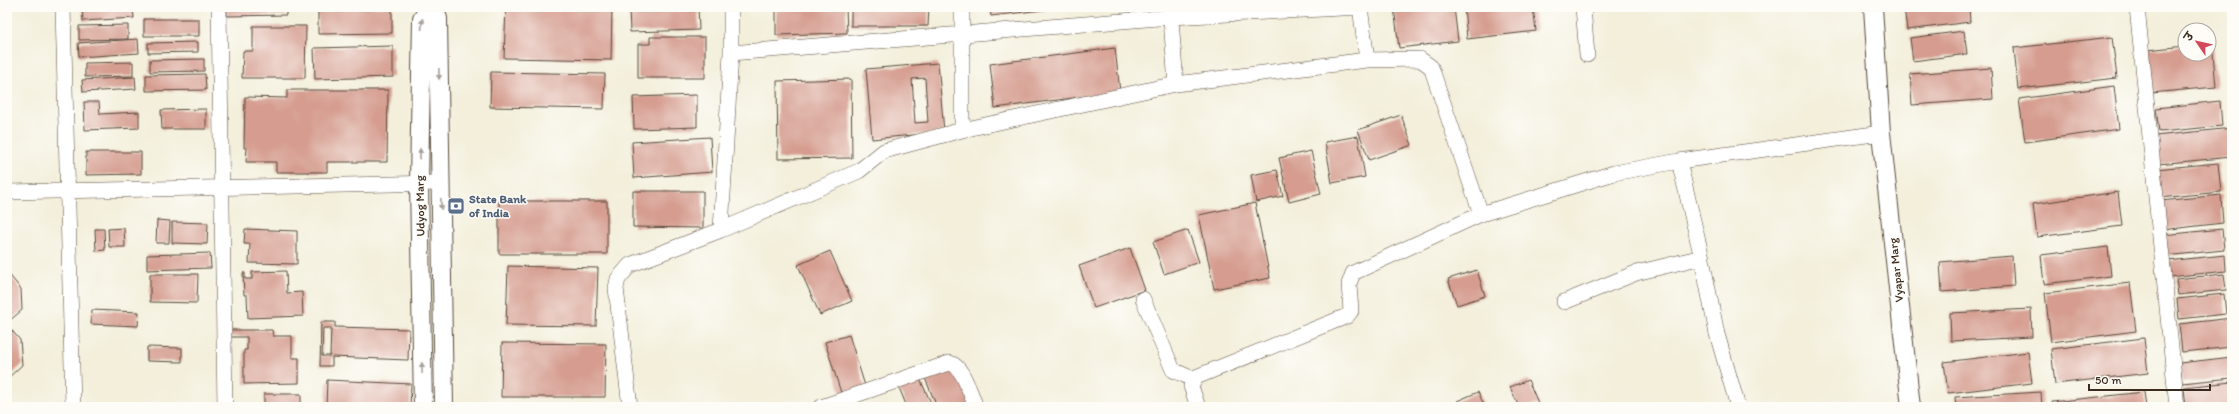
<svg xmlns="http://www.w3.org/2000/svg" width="2239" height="414" font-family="Itim,'Playpen Sans Deva',sans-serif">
  <rect width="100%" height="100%" fill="#fdfcf7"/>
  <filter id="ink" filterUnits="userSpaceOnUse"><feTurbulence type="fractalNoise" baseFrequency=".025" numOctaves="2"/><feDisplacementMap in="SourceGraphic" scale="8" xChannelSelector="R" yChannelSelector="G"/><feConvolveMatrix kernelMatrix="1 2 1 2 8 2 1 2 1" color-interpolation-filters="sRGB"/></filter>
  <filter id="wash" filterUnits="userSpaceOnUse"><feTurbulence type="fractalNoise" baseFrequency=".012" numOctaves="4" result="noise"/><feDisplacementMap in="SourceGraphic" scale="16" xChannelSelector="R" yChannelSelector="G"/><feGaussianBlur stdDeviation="0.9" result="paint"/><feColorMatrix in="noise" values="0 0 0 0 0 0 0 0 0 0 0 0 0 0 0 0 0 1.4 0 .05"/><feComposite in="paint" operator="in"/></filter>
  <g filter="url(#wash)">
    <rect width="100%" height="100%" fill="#f3efdb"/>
    <g id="blocks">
      <path fill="#d59c8f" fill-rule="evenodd" d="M82 7H133L134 18 83 21Z
        M227 7H286V15L227 16Z
        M318 7H392V33L318 34Z
        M506 7H612L611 60 504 58Z
        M629 7H698L699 30 630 32Z
        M776 7H846L847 33 776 35Z
        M851 7H929L928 26H851Z
        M990 7H1051V9L991 16Z
        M1394 7H1454L1458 41 1399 48Z
        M1464 7H1533L1536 31 1467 39Z
        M1904 7H1969L1970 22 1907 30Z
        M144 19H199V36H144Z
        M128 25V39L79 40V26Z
        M253 26H306L305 78H242L243 51H253Z
        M1964 31 1967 54 1913 61 1910 38Z
        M650 37H705V78H638V44H650Z
        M2112 37 2117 78 2018 89 2014 48Z
        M138 39 139 53 79 57 78 43Z
        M198 42V52L148 53V43Z
        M2209 43H2212L2216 87 2151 93 2147 50 2185 46V54H2209Z
        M393 46V77L315 79 314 48Z
        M1115 48 1120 92 995 108 990 64Z
        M204 59V71L150 72V60Z
        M133 62V76L85 77V63Z
        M938 63 944 132 872 139 866 69ZM925 78 928 122 915 123 912 79Z
        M1991 68 1993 99 1912 105 1910 74Z
        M491 72 605 74 604 109 490 107Z
        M205 74 206 90 146 91V75Z
        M135 77 136 89 83 92 82 80Z
        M851 79 852 158 778 159 777 81Z
        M2114 86 2119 129 2025 142 2019 99Z
        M287 90H388L387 162H327V172H276V162H246L247 148H244L245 97 287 98Z
        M697 95V127L634 129 633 97Z
        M2220 101 2222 126 2159 132 2156 108Z
        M84 102H99L100 114 139 112V128L85 130Z
        M206 109V129H162L161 110Z
        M1401 115 1412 145 1369 160 1358 130Z
        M2232 128V157L2158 164 2155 136Z
        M1358 136 1365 177 1332 183 1325 142Z
        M710 137 712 172 634 178 632 142Z
        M1311 151 1321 194 1289 202 1279 158Z
        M86 152H141V174L86 175Z
        M2218 163 2221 192 2159 198 2156 169Z
        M1277 170 1283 196 1256 202 1251 175Z
        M633 191H703V228L633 227Z
        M2118 192 2122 226 2037 237 2033 204Z
        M2221 195 2223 223 2162 230 2160 201Z
        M499 201H607V254H499Z
        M1255 203 1270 278 1214 289 1199 215Z
        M157 220 170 221 169 243H156Z
        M172 222 208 223 207 244 172 243Z
        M124 228 125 247H109L108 229Z
        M95 229H104L105 250 96 251Z
        M245 229 297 231V264L249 263 250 244H244Z
        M2222 229 2224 250 2165 256 2163 235Z
        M1188 230 1199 262 1164 274 1153 242Z
        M2108 247 2111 276 2044 284 2041 255Z
        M1130 248 1145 290 1094 308 1079 266Z
        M830 251 852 301 820 315 798 265Z
        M210 253 211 268 147 270V255Z
        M2225 255 2226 271 2169 277 2167 261Z
        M2012 256 2014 286 1942 292 1940 262Z
        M508 266 598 268 596 326 506 325Z
        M1477 270 1485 296 1457 305 1448 279Z
        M286 271 287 293 302 292 303 316 248 318 247 295H244L243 273H245V279H252V272Z
        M7 272 21 289 22 310 7 323Z
        M150 274H198L197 303 150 302Z
        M2224 274 2226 290 2178 295 2176 279Z
        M2130 283 2136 331 2051 342 2045 293Z
        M2224 294 2226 314 2179 319 2177 299Z
        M2031 309 2032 337 1951 341 1950 313Z
        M92 310 139 312 138 326 91 324Z
        M2232 318V347L2182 352 2179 324Z
        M321 322H335V327L409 329 408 360 332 357V366H320ZM323 328H331L330 356H322Z
        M7 325 20 340 22 365 7 379Z
        M229 330H272L273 336H292V358H299V383L244 384V350H247V337H229Z
        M849 335 866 389 842 396 825 342Z
        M2144 338 2148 373 2055 384 2051 349Z
        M502 343 606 344 605 397H501Z
        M147 347 182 348V362L147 361Z
        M2028 352 2032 383 1948 393 1944 362Z
        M2232 357V378L2182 383 2180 363Z
        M954 365 972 407H937L925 378Z
        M919 377 933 407H907L898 385Z
        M327 380 411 384 410 407 326 406Z
        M1528 380 1539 405 1519 407 1510 387Z
        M2232 382V407H2186L2184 387Z
        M1478 392 1485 407H1459L1457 401Z
        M2041 392 2042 407H1956L1955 397Z
        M2144 392 2146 407H2053L2052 402Z
        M264 394H301V407H264Z"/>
    </g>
  </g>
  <g filter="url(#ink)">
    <use href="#blocks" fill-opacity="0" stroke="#57483a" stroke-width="1"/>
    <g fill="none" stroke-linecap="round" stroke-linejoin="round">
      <g stroke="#57483a" stroke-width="16">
        <path id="minor" d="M63 7 73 407
          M219 7 225 407
          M731 7V53L721 230 859 171 884 151 962 130 1176 84 1367 60 1420 59 1431 67 1481 214
          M1170 7 1176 84
          M1360 7 1367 60
          M1583 7 1587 55
          M2137 7 2177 407
          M731 53 1171 17 1361 7
          M962 130V7
          M1679 161 1701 254 1717 334 1738 407
          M7 192 441 183
          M1143 299 1173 370 1193 379
          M1564 302 1636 273 1702 257
          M630 407 616 288 618 279 630 265 721 230
          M821 407 949 363C962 364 971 395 976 407
          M1198 407 1191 386 1196 377 1347 316 1351 311 1349 284 1353 273 1481 214 1614 173 1679 161 1881 133"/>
      </g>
      <g stroke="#57483a" stroke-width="20">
        <path id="tertiary" d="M435 7 438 19 444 407
          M1873 7 1881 133 1911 407
          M423 407 419 183 422 19 430 7"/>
      </g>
      <use href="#minor" stroke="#fff" stroke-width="15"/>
      <use href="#tertiary" stroke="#fff" stroke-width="18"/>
    </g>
    <defs><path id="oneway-solid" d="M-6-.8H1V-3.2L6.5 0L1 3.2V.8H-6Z"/></defs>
    <g fill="#a79f9a">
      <use href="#oneway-solid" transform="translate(422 24) rotate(-86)"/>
      <use href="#oneway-solid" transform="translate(439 74) rotate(89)"/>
      <use href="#oneway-solid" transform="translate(420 154) rotate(-89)"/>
      <use href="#oneway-solid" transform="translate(441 204) rotate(89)"/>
      <use href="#oneway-solid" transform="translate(422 368) rotate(-91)"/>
    </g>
  </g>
  <defs>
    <g id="bank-square" transform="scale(0.9)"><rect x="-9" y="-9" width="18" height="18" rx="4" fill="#5c6f8a" stroke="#fdfcf7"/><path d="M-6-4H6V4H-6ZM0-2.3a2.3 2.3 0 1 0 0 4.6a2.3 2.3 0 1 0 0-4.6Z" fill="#fff"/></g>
  </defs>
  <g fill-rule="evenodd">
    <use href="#bank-square" x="456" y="206"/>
  </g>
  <g text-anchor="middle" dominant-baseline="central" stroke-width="3" stroke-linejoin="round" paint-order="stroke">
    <g font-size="12" font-weight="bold" fill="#4e5e75" stroke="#fdfcf7" text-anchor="start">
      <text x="469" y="199">State Bank<tspan x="469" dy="14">of India</tspan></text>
    </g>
    <g font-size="12" fill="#3b2a1e" stroke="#fdfcf7">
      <text transform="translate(420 206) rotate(-91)">Udyog Marg</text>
      <text transform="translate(1896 270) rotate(-96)">Vyapar Marg</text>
    </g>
  </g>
  <rect width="2239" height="414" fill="none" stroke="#fdfcf7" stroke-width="24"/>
  <g transform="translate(2197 42) rotate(304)"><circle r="19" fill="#fdfcf7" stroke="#afa8a0"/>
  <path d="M0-3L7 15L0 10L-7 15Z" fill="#d1495b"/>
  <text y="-6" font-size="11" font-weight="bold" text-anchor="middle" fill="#3b2a1e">उ</text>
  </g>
  <path d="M2089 384v6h121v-6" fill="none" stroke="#3b2a1e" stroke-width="2"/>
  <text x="2095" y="384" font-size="12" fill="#3b2a1e" stroke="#fdfcf7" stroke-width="3" paint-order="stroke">50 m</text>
</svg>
